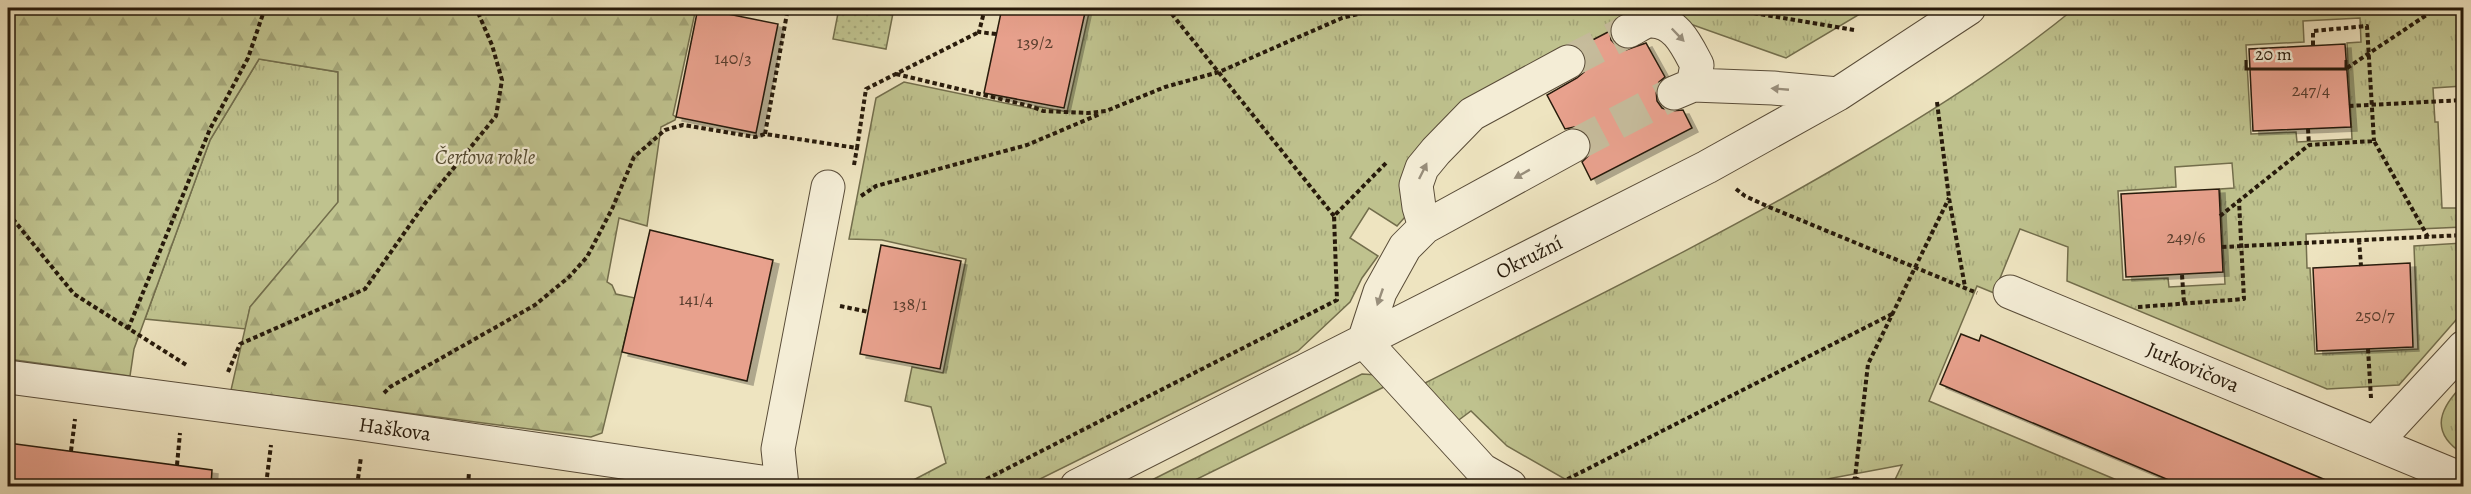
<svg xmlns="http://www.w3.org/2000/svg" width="2471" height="494" font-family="Alegreya,serif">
  <defs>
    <pattern id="grass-tufts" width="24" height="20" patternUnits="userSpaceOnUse" patternTransform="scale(1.5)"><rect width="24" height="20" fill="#bfc28e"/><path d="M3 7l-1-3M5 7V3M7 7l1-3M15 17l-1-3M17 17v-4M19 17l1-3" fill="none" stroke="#a4a679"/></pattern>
    <pattern id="forest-firs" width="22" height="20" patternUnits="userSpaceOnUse" patternTransform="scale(1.5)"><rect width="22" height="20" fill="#bfc28e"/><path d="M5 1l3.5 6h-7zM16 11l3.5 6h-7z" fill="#a4a679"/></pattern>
    <pattern id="park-dots" width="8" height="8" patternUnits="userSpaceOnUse" patternTransform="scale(1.5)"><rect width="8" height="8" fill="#bfc28e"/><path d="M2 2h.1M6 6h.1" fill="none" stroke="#a4a679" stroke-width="1.8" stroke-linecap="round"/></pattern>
    <filter id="shadow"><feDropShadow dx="6" dy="4" stdDeviation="0" flood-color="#0004"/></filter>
  </defs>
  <rect width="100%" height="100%" fill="#eee4c0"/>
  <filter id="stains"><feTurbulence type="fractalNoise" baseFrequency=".00333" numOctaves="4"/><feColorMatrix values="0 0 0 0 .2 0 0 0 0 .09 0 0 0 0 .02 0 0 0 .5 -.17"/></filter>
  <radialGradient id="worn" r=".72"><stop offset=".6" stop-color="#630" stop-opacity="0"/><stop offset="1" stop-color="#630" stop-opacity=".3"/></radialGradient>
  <path fill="url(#grass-tufts)" stroke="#736e4c" stroke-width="1.5" fill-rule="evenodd" d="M1090 8H1870L1786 58 1651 10 1466 108 1405 207V217L1397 226 1369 208 1350 238 1378 256 1362 278 1350 302 1298 351 1026 486H902L946 463 931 407 905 401 912 367 943 373 966 259 882 240 849 239 876 98 904 82 1034 109 1035 106 1067 112Z
    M2075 8H2463V86L2433 88 2435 122H2438L2442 208H2463V227L2306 234 2307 268H2310L2315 354 2418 349 2414 246 2463 243V312L2399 385 2327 389 2067 281 2068 247 2020 229 1994 293 1977 286 1929 401 2131 486H1892L1902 465 1790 486H1577L1507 446 1471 411 1452 425 1425 383C1571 309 1718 238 1858 155 1934 110 2007 64 2075 8ZM2360 18 2361 42 2347 43 2352 139 2297 142 2296 132 2251 134 2246 45 2304 42 2303 21ZM2232 163 2234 188 2220 189 2225 284 2169 287 2168 278 2123 280 2118 191 2176 187 2175 167Z
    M259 59 338 72V203L250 307 246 329 145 319 210 140Z
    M1362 374 1378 375 1390 384 1183 486H1140Z
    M2460 388 2464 390 2463 454C2432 434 2437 412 2460 388Z"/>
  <path fill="url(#forest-firs)" stroke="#736e4c" stroke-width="1.5" d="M8 8H696L673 115 676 117 675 120 661 127 647 226 619 218 607 282 612 285 616 294 635 298 602 433 591 437 231 390 250 307 338 202V72L259 59 210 140 134 349 130 376 8 359Z"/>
  <path fill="url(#park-dots)" stroke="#736e4c" stroke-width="1.5" d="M839 8H894L886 49 833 39Z"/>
  <path fill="#e8a18d" stroke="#271a0b" stroke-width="1.5" filter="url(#shadow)" d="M698 8 778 24 756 133 676 117Z
    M1002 8H1086L1064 108 984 93Z
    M1610 31 1611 40 1617 46 1626 50 1646 43 1665 77 1659 82 1656 90 1657 101 1662 108 1671 111 1683 110 1692 128 1591 180 1582 162 1589 155 1592 146 1590 138 1582 130 1574 127 1565 129 1547 95 1577 78 1584 72 1587 62 1585 54 1579 47Z
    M2345 44 2351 127 2253 131 2249 49Z
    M2219 189 2223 272 2126 277 2121 194Z
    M650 230 773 260 747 381 622 352Z
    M881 245 961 261 940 369 860 354Z
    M2410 263 2413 347 2317 351 2313 268Z
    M1961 334 1979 341 1981 335 2340 486H2183L1940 384Z
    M8 443 212 470 211 486H8Z"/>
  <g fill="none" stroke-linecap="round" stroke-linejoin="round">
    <path stroke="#c6bc9c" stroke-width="33" stroke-dasharray="33 16" stroke-linecap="butt" d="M1568 62 1628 31
      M1573 146 1674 93"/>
    <g stroke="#594c38" stroke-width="35">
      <path id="minor" d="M1628 31C1635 28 1644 21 1650 21 1676 20 1687 46 1697 65L1693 85
        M1674 93 1693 85 1773 88 1838 94
        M1425 227 1419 207 1416 185 1422 168 1436 151 1472 114 1568 62
        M2010 292 2464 480
        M1364 341 1380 292 1405 247 1425 227 1573 146
        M1364 341 1482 470 1510 486
        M8 377 355 423 781 485
        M2375 443 2464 347
        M782 486 778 449 828 187
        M1077 486 1707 167 1838 94 1969 8"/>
    </g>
    <path stroke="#271a0b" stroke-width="4" stroke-dasharray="4.5 3" stroke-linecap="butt" d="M985 8 979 32 996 34
      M1167 8 1334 216
      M1724 8 1854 30
      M2313 45V31L2367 26 2374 141
      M2347 68 2437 8
      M896 74 1030 106 1043 111 1088 113 1106 111 1165 87 1219 72 1342 18 1382 8
      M1937 102 1949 198 1965 287
      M2349 106 2464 100
      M2308 129 2309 145
      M765 134 788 8
      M854 165 857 148
      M1736 189 1745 196 1769 207 1977 293
      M861 196 876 186 1027 145 1100 114
      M8 213 74 294 188 366
      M2220 216 2309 145 2374 141 2428 237
      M2359 240 2361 266
      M2222 247 2464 235
      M2182 275 2184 303
      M840 306 869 312
      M2138 307 2244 299 2239 201
      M128 329 210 129 248 58 265 8
      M2368 349 2371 398
      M228 372 240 344 365 289 426 202 496 116 502 80 492 45 476 8
      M384 393 390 387 535 305 569 277 587 257 597 238 612 209 634 157 665 130 683 125 755 137 765 134 857 148 866 89 979 32
      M71 451 75 419
      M177 465 180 433
      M267 477 271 445
      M1855 478 1872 486
      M357 486 361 457
      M468 486 469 472
      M973 486 1337 300 1334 216 1387 162
      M1554 486 1894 313
      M1848 486 1855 478 1868 364 1949 198"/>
    <use href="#minor" stroke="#f4edd6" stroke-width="33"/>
  </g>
  <defs><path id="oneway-solid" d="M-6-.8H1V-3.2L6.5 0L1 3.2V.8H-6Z" transform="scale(1.5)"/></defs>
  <g fill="#988e7b">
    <use href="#oneway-solid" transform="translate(1678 35) rotate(46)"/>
    <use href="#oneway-solid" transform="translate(1780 89) rotate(-175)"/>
    <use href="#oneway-solid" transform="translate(1423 171) rotate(-64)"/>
    <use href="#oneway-solid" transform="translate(1522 174) rotate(151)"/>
    <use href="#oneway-solid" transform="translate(1380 297) rotate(109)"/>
  </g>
  <g text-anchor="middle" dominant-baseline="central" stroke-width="4.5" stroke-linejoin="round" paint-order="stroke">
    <g font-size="18" fill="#573c2c">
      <text x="1035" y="42">139/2</text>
      <text x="733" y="58">140/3</text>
      <text x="2311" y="90">247/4</text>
      <text x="2186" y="237">249/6</text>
      <text x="696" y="299">141/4</text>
      <text x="910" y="304">138/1</text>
      <text x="2375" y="315">250/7</text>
    </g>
    <g font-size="21" font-style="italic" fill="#554c32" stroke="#f4edd6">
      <text x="485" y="157">Čertova rokle</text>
    </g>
    <g font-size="21" fill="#271a0b" stroke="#f4edd6">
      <text transform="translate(1529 257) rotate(-27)">Okružní</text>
      <text transform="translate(2193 367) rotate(23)">Jurkovičova</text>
      <text transform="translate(395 429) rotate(8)">Haškova</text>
    </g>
  </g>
  <rect width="2471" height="494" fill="none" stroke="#eee4c0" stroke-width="30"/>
  <rect x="9" y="9" width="2453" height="476" fill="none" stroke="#271a0b" stroke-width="3"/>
  <rect x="15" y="15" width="2441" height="464" fill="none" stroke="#271a0b" stroke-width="1.5"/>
  <path d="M2246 60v9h100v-9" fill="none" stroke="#271a0b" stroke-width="3"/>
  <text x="2255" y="60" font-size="18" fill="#271a0b" stroke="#f4edd6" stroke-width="4.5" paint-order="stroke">20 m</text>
  <rect width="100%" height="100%" filter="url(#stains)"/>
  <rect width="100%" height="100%" fill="url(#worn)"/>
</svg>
